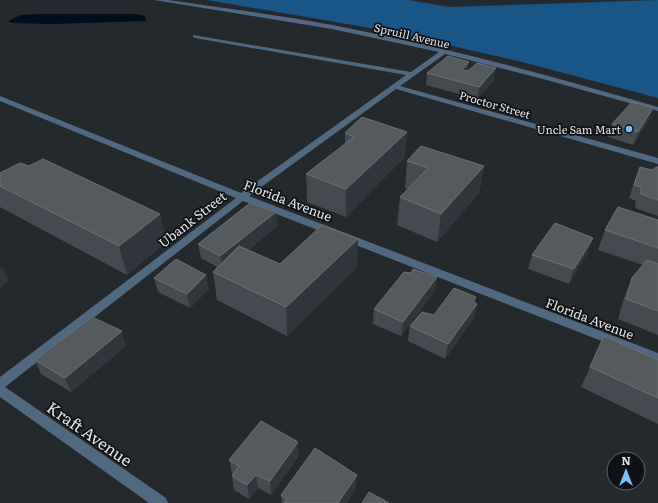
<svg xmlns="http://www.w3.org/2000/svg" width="658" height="503" font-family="Literata,serif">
  <rect width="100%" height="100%" fill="#24292e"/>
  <path fill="#195585" d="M207 0H408L450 7 658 0V98L522 62 382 30Z"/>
  <path fill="#000e1e" d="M38 14H137L145 16 146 21 52 24 12 23 8 21 21 15Z"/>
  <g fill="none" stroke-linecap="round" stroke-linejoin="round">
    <path fill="#506981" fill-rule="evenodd" d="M154 0H168C223 8 278 15 332 25 442 46 551 76 658 107V111L543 79 445 54 400 86 658 158V164L396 89 249 196 658 353V363L243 201 5 387 166 498 168 503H149L0 397V377L236 198 0 101V96L241 193 406 75 195 38 193 37V35L411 72 439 52 332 29Z"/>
  </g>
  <path fill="#444a4f" d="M468 71 494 80 477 99 426 85 427 73Z
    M653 108 648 121 633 145 608 137 612 124Z
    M407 132 404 158 346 217 307 202 306 174 345 144V133Z
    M407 161 484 166 479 193 437 242 397 225 400 197 408 189 405 188Z
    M640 167 652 170 658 167V216L635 208 636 201 629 198 635 180Z
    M0 173 160 214 166 242 127 275 0 207Z
    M276 212 277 226 248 250 280 264 357 267 287 336 217 300 213 272 217 267 201 258 198 244Z
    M658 220V335L618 319 624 298 632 278 643 265 598 250 605 230Z
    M588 252 569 284 528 269 532 255Z
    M437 277 435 291 401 336 373 324 374 309Z
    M154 278 209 289 190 308 158 292Z
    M476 297 475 303 477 304 474 318 445 359 408 341 410 326 434 315Z
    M126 346 71 392 41 374 35 360Z
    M658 360V424L581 387 590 367Z
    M299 456 271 495 258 488 249 499 234 490 232 476 233 474H232L229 460Z
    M356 488 347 503H282L281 495Z"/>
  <path fill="#30363b" d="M469 62 467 73 462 70Z
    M496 68 494 80 477 99 479 87Z
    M653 108 648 121 633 145 638 132Z
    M407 132 404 158 346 217V189Z
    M484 166 479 193 437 242 441 214Z
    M276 212 277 226 223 270 220 256Z
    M160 214 166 242 127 275 119 246Z
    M593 238 588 252 569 284 574 269Z
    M358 239 357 267 287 336 286 307Z
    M3 267 9 281 0 288V269Z
    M206 275 209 289 190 308 187 294Z
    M437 277 435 291 401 336 403 322Z
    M476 297 474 308 477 304 474 318 445 359 448 344Z
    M122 331 126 346 71 392 65 378Z
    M298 442 299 456 271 495 270 481Z
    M256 475 258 488 249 499 247 485Z
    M357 475 356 488 347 503H338Z"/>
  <path fill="#555a5f" stroke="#6b7074" d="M448 56 469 62 462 70 468 71 477 63 496 68 479 87 427 73Z
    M632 102 653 108 638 132 612 124Z
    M362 117 407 132 346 189 306 174 354 137 345 133Z
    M421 146 484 166 441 214 400 197 428 168 407 161Z
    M43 159 160 214 119 246 0 186V173L20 163 29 166Z
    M640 167 652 170 656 167H658V200L641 194V187L634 185Z
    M250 203 276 212 220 256 198 244Z
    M618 207 658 220V248L605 230Z
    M555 223 593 238 574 269 532 255Z
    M322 225 358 239 286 307 213 272 239 246 280 264Z
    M176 259 206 275 187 294 154 278Z
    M647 260 658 264V311L626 299 632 278Z
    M413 269 437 277 403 322 374 309 404 272 411 273Z
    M454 288 476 297 473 302 477 304 448 344 410 326 422 312 434 315Z
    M92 317 122 331 65 378 35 360Z
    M604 336 658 360V398L590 367Z
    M261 421 298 442 270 481 256 475 247 485 232 476 239 466 229 460Z
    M315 448 357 475 338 503H284L287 499 281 495Z
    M369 492 389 503H362Z"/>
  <circle fill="#7dbef9" stroke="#0f1114" stroke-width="1.5" cx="629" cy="129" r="4"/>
  <g text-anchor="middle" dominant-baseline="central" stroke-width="3.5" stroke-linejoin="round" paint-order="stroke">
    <g font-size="11" fill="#e1e5e8" stroke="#0f1114">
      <text transform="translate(412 35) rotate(13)">Spruill Avenue</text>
      <text transform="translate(495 104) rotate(16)">Proctor Street</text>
    </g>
    <g font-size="11" fill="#e1e5e8" stroke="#0f1114" text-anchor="end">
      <text x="621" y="129">Uncle Sam Mart</text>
    </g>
    <g font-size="13" fill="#e1e5e8" stroke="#0f1114">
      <text transform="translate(288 200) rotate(21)">Florida Avenue</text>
      <text transform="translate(192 219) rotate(-38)">Ubank Street</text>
      <text transform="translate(590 318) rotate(21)">Florida Avenue</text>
    </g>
    <g font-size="16" fill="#e1e5e8" stroke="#0f1114">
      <text transform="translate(90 433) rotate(35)">Kraft Avenue</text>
    </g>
  </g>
  <g transform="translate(626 471)"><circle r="19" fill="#0f1114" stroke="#636669"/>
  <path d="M0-3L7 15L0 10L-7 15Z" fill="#7dbef9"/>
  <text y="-6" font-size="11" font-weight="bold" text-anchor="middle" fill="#e1e5e8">N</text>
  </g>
</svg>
